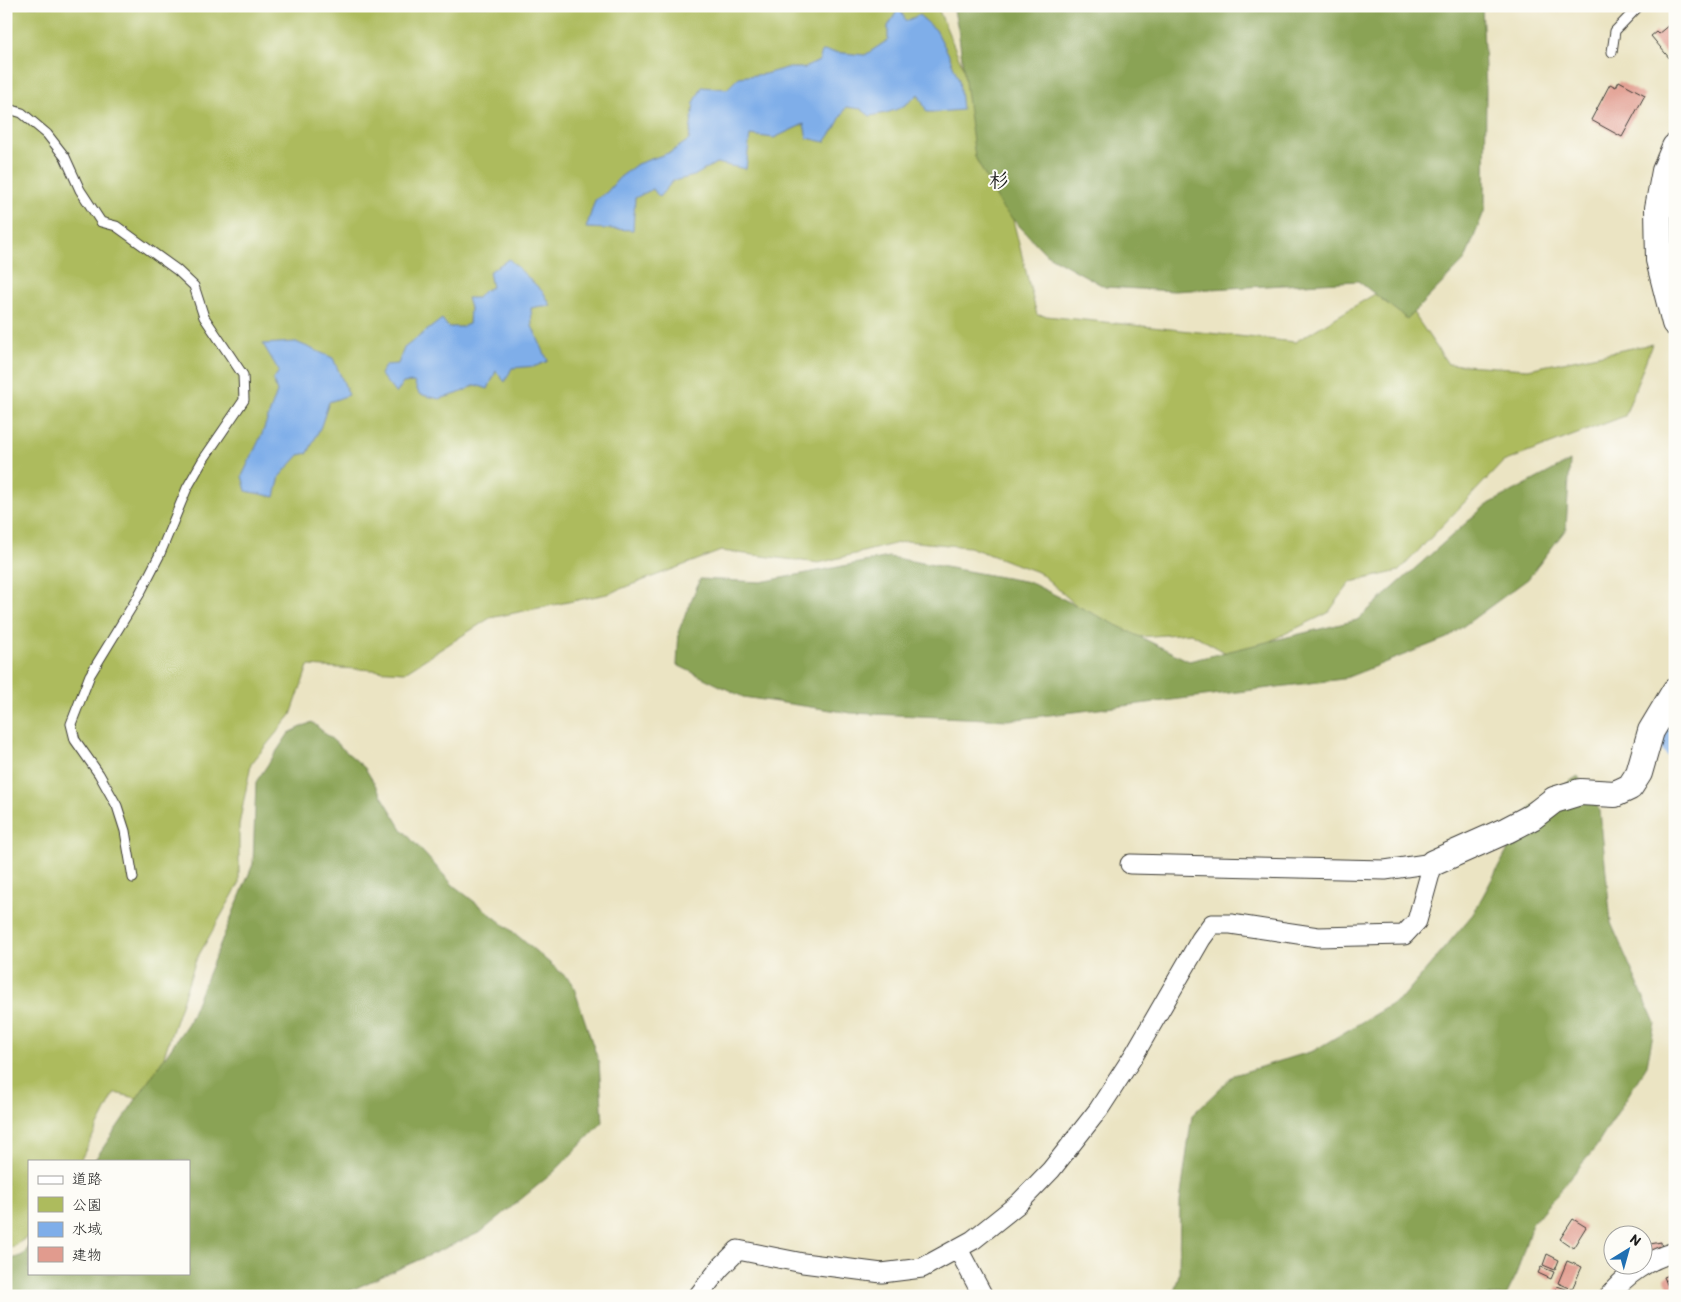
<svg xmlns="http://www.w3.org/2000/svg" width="1681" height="1302" font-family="Itim,'Klee One',sans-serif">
  <rect width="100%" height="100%" fill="#fdfcf7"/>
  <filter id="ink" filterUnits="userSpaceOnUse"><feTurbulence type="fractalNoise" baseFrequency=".02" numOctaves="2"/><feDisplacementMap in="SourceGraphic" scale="10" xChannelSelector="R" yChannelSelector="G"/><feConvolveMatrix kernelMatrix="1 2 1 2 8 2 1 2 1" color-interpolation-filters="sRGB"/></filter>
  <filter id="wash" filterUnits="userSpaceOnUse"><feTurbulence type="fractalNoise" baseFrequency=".0096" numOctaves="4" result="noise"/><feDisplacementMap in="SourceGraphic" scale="20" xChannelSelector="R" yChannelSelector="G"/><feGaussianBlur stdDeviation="1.12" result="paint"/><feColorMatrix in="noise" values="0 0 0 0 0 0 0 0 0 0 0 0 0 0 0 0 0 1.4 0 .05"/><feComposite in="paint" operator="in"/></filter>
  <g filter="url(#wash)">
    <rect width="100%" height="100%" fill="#ebe4c3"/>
    <path fill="#adbb5d" stroke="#646c3c" d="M6 6H937L991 133 1037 315 1295 342 1393 283 1448 364 1528 369 1652 344 1625 416 1503 462 1399 571 1351 582 1328 613 1235 658 1191 633 1114 639 1040 573 969 547 906 541 819 563 721 551 607 594 490 618 405 672 308 666 291 715 251 764 239 825V884L196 960 149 1101 115 1093 80 1161H29V1236L6 1251Z"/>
    <path fill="#8aa354" stroke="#536038" d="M953 6H1482L1486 89 1485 209 1465 260 1407 319 1358 281 1174 291 1105 287 1046 254 1002 208 975 157 958 29Z
      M1570 461 1566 529 1528 579 1447 638 1343 679 1009 720 851 713 743 697 677 665 679 630 700 579 761 582 889 557 1029 582 1189 661 1357 620 1485 506Z
      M312 722 365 768 402 829 453 885 512 931 572 982 599 1063 603 1122 554 1172 481 1232 338 1296H6V1261L23 1255 29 1247V1273H189V1161H94L188 1023 253 864 256 782 289 733Z
      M1578 776 1600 811 1611 923 1655 1023 1647 1065 1596 1147 1532 1224 1515 1278 1506 1296H1173L1179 1274 1180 1202 1192 1115 1234 1075 1313 1051 1402 998 1473 914 1531 807Z"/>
    <path fill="#7faee9" stroke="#4e6582" d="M899 8 906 21 919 15 936 30 948 53 959 80 962 110 937 112H927L918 94C902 110 892 112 870 116L861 109 846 107 835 128 825 142 807 138 804 124 774 138 750 135 746 169 716 163 694 176 673 181 659 197 653 189 635 198 633 230 586 228 595 200 607 192 619 178 637 164 671 152 689 140 694 103 702 87 727 89 739 77 765 74 786 68H804L819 61 822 51 865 55 888 40V26Z
      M509 259 544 293 551 306H541L531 308 532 326 548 361 536 366 512 368 505 382 496 371 488 389 476 385 457 394 439 399 419 394 414 382 403 383 396 394 380 374 386 365 398 364 404 348 442 319 448 327H461L469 324 470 308 467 298H477L483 291 492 287 489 272Z
      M296 342 333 358 349 395 329 402 321 426 308 453 299 455 280 476 275 497 246 491 242 476 262 434 277 392 273 380 279 371 263 344Z"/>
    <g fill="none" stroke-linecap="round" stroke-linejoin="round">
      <path stroke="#7faee9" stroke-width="28" d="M1675 739 1673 741 1675 744"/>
    </g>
    <g id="blocks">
      <path fill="#e19b8e" d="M1675 20V65L1651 36 1656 32 1658 34Z
        M1619 81 1645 95 1622 137 1591 120 1610 84 1616 87Z
        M1573 1219 1586 1227 1573 1248 1560 1239Z
        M1661 1242 1662 1251 1647 1254 1645 1245Z
        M1547 1254 1559 1260 1555 1270 1543 1265Z
        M1567 1261 1582 1267 1572 1289 1558 1283Z
        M1541 1267 1554 1272 1551 1279 1538 1273Z
        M1675 1273V1287L1669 1289 1664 1277Z
        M1557 1286 1569 1290 1567 1296 1554 1295Z"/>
    </g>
  </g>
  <g filter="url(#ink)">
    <use href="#blocks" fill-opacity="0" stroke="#3b3a35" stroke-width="1"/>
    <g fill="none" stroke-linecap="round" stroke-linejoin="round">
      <g stroke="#3b3a35" stroke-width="11">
        <path id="lane" d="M1612 52 1615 31 1639 6
          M6 108 22 113 47 134 65 157 80 190 101 222 116 226 177 270 194 286 204 317 243 375 244 400 203 460 187 488 159 556 139 595 90 675 71 724 75 740 99 774 117 806 125 831 133 878"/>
      </g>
      <g stroke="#3b3a35" stroke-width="21">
        <path id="street" d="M958 1249 983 1296
          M698 1296 720 1268 738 1250 803 1263 882 1273 922 1268 973 1240 1018 1204 1051 1170 1099 1109 1134 1055 1201 939 1212 924H1231L1318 937 1404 935 1417 921 1433 863 1385 870 1130 864
          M1609 1296C1625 1275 1649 1259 1675 1252"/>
      </g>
      <g stroke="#3b3a35" stroke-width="28">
        <path id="secondary" d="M1675 147 1665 171 1658 208 1659 260 1675 323
          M1433 863 1507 830 1532 817 1554 800 1580 792 1615 794 1630 787 1639 773 1651 731 1675 691"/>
      </g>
      <use href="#lane" stroke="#fff" stroke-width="9"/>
      <use href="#street" stroke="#fff" stroke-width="19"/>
      <use href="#secondary" stroke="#fff" stroke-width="26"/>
    </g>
  </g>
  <g text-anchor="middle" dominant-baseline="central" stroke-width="4" stroke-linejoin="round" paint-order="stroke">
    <g font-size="20" font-weight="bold" fill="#1c1c1c" stroke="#fdfcf7">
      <text x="999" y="180">杉</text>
    </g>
  </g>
  <rect width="1681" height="1302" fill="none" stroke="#fdfcf7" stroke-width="25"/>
  <rect x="28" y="1160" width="162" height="115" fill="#fdfcf7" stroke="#a3a29f"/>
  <rect x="38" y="1176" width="25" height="8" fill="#ffffff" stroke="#a3a29f"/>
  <text x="72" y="1184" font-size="15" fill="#1c1c1c">道路</text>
  <rect x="38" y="1197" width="25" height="15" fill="#adbb5d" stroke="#a3a29f"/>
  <text x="72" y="1210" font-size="15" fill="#1c1c1c">公園</text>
  <rect x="38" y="1222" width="25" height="15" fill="#7faee9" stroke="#a3a29f"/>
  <text x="72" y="1234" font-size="15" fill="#1c1c1c">水域</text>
  <rect x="38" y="1247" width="25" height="15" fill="#e19b8e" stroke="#a3a29f"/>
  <text x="72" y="1260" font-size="15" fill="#1c1c1c">建物</text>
  <g transform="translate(1628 1250) rotate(37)"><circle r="24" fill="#fdfcf7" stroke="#a3a29f"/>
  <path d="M0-4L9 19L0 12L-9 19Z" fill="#1f6fb2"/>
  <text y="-8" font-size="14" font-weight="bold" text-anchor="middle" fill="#1c1c1c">N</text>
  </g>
</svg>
